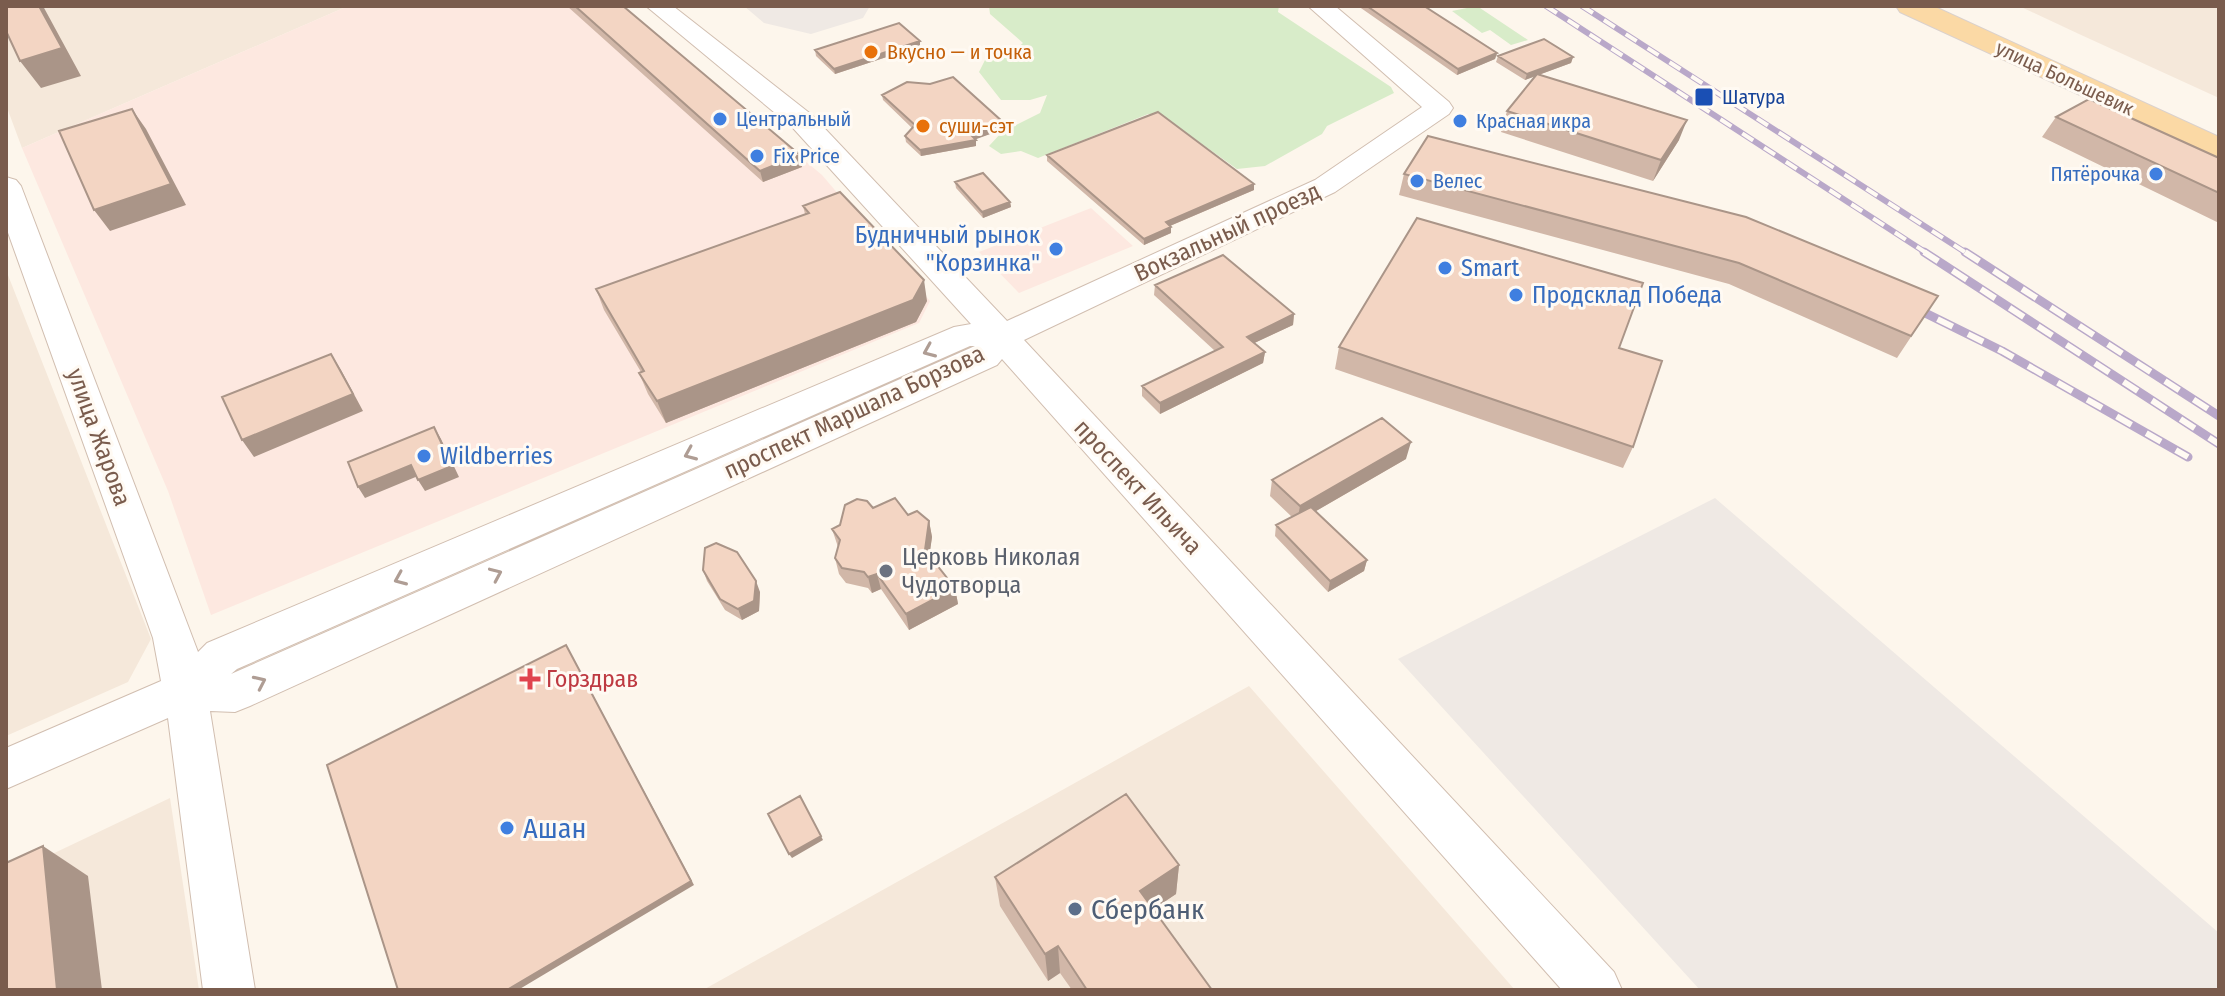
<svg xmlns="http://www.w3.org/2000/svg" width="2225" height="996" font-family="'Fira Sans Condensed',sans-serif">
  <rect width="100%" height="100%" fill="#fdf6ec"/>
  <path fill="#f5e8da" d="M6 6H348L22 148 6 105Z
    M2019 6H2219V98L2079 34Z
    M6 270 151 639 128 682 6 736Z
    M1249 686 1515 990H703Z
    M170 798 199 990H6V876Z"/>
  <path fill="#fde8e0" d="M348 6H619L822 175 930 301 919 323 211 615 168 491 22 148Z
    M1091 208 1133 246 1019 293 979 252Z"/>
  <path fill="#efe9e4" d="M744 6H870L863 18 811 34 764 23Z
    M1715 498 2219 933V990H1700L1398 659Z"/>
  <path fill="#d8ecc9" d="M989 6H1279L1278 12 1391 87 1394 93 1327 126 1322 134 1265 166 1237 169 1161 115 1148 114 1038 158 1021 151 1001 154 989 146 1002 132 1040 113 1047 95 1030 100H1001L979 72 985 60 1013 52 1023 43 990 14Z
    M1477 6 1528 40 1511 45 1490 30 1482 33 1452 11Z"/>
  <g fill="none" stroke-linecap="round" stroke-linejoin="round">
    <g stroke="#d1beb0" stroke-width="2">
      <path id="minor" d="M646 6H673L812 115 1007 321 1315 180 1422 107 1308 6H1335L1449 102 1453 108 1449 114 1335 192 1024 340 1614 972 1622 990H1562L1002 359 997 365 250 706 235 712 210 711 255 990H203L168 718 6 789V748L161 681 153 638 6 227V177L16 180 21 186 198 652 207 643 954 327 971 324 792 127ZM970 346H975L231 674 237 669Z"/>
    </g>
    <g stroke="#dad1cd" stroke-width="2">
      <path id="major" d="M1896 6H1933L2219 137V159L1900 12Z"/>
    </g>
    <use href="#minor" fill="#fff" fill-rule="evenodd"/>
    <use href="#major" fill="#fbd9a5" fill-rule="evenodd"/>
    <g stroke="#b9a8c9" stroke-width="6">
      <path id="rail-far1" d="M1546 6 1928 254
        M1582 6 1968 254"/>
    </g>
    <g stroke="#b9a8c9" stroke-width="9">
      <path id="rail" d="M1924 252 2219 444
        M1965 252 2219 416
        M1907 304 2002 351 2188 457"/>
    </g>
    <use href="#rail-far1" stroke="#fffaf3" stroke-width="4" stroke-dasharray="13" stroke-linecap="butt"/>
    <use href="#rail" stroke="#fffaf3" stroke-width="6" stroke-dasharray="17" stroke-linecap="butt"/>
  </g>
  <path fill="#d1b7a8" d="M567 6H623L800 155 802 167 763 182Z
    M1358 6H1424L1497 53 1495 59 1457 75Z
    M920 46 835 74 816 56 815 50Z
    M1498 56 1573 57 1571 63 1538 75 1679 140 1653 181 1501 132 1507 111 1535 76 1525 80 1496 62Z
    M882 95 1004 129 975 139 976 146 921 156 906 142 905 136 912 128 883 100Z
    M2056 117 2219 158V223L2042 137Z
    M1047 155 1254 190 1170 226 1171 227V233L1144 245 1047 161Z
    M1404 174 1938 296 1897 358 1729 284 1399 195Z
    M955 182 1010 202 1011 207 983 218 956 188Z
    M803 206 927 301 916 322 666 423 648 394 639 373 641 372 604 310 596 289 805 214Z
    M1155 285 1294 314 1293 325 1254 343 1265 352 1263 363 1160 414 1142 396V386L1215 351 1154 295Z
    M1339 347 1619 348 1633 447 1623 468 1335 369Z
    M1406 459 1316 511 1367 560 1364 571 1328 592 1275 536 1276 525 1292 517 1270 496 1272 480Z
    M873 508 908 515 929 521 932 537 929 556 955 588 958 604 909 630 881 589 872 593 868 588 846 583 839 574 835 558 838 547 832 529Z
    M703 570 760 592 759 611 742 620 725 610 707 581Z
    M1179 865 1176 894 1153 909 1212 990H1072L1060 973 1048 981 1000 906 995 877Z"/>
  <path fill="#aa9588" d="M39 6H43L81 76 41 88 20 61Z
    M920 41V46L835 74 834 69Z
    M1497 53 1495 59 1457 75 1458 69Z
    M1573 57 1571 63 1525 80 1527 74Z
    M132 109 146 129 186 205 110 231 94 210Z
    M1687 120 1679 140 1653 181 1661 160Z
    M1004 123V129L971 141V135Z
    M976 140V146L921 156 920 150Z
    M800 155 802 167 763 182 760 171Z
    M1254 184V190L1165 228 1166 222Z
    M1010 202 1011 207 983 218 982 212Z
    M1171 227V233L1144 245V239Z
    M924 280 927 301 916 322 666 423 657 401Z
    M1294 314 1293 325 1246 347 1247 337Z
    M1265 352 1263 363 1160 414V403Z
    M331 354 341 370 363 411 254 457 242 440Z
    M434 427 441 439 459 477 425 491 418 480Z
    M1411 442 1406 459 1297 522 1300 506Z
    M411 465 418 476 365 498 358 487Z
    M929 521 932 537 928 566 925 550Z
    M1367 560 1364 571 1328 592 1330 581Z
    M877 574 881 589 872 593 868 577Z
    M756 581 760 592 759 611 742 620 738 609Z
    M955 588 958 604 909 630 906 614Z
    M569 650 694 885 518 990H507Z
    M821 836 823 840 792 858 789 854Z
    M43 846 88 876 102 990H57Z
    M1179 865 1176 894 1139 919 1140 891Z
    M1058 946 1060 973 1048 981 1045 954Z"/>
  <path fill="#f3d5c3" stroke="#aa9588" stroke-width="2" d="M6 6H39L62 48 20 61 6 31Z
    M575 6H623L800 155 760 171Z
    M1367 6H1424L1497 53 1458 69Z
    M899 23 920 41 834 69 815 50Z
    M1544 39 1573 57 1527 74 1498 56Z
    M1537 74 1687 120 1661 160 1507 111Z
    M953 77 1004 123 971 135 976 140 920 150 905 136 915 125 882 95 907 82 930 84Z
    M2089 99 2219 158V193L2056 117Z
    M132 109 171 184 94 210 59 131Z
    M1158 112 1254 184 1166 222 1171 227 1144 239 1047 155Z
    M1428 136 1746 217 1938 296 1911 336 1739 263 1404 174Z
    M983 173 1010 202 982 212 955 182Z
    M840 192 924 280 913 300 657 401 639 373 644 371 596 289 809 213 803 206Z
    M1417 218 1643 283 1619 348 1662 361 1633 447 1339 347Z
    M1223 255 1294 314 1247 337 1265 352 1160 403 1142 386 1223 347 1155 285Z
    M331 354 353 394 242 440 222 397Z
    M1382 418 1411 442 1300 506 1272 480Z
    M434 427 452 466 418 480 411 465 358 487 348 462Z
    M895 498 908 515 917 511 929 521 925 550 955 588 906 614 877 574 868 577 864 572 842 568 835 558 840 540 832 529 840 525 845 505 857 499 867 501 873 508Z
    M1311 507 1367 560 1330 581 1276 525Z
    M716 543 737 552 756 581 754 601 738 609 720 599 703 570 705 548Z
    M566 645 691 881 507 990H398L327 765Z
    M1126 794 1179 865 1140 891 1212 990H1087L1058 946 1045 954 995 877Z
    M800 796 821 836 789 854 768 814Z
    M43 846 57 990H6V863Z"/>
  <defs><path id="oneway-chevron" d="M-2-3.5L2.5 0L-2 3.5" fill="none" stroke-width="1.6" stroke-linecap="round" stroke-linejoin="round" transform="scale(2)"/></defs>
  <g stroke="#af9d94">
    <use href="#oneway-chevron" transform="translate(929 351) rotate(157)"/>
    <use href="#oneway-chevron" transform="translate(690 454) rotate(157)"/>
    <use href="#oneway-chevron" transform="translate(496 574) rotate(-24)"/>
    <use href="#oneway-chevron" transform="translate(400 579) rotate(157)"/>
    <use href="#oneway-chevron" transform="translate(260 682) rotate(-25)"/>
  </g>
  <g fill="#e8710a" stroke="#fffaf3" stroke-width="3">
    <circle cx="871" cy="52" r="8"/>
    <circle cx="923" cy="126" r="8"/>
  </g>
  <rect fill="#1a4fb4" stroke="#fffaf3" stroke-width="3" x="1694" y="87" width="20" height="20" rx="4"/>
  <g fill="#3f7fe0" stroke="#fffaf3" stroke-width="3">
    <circle cx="720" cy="119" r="8"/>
    <circle cx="1460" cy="121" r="8"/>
    <circle cx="757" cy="156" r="8"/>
    <circle cx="2156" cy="174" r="8"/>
    <circle cx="1417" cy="181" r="8"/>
    <circle cx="1056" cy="249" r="8"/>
    <circle cx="1445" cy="268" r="8"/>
    <circle cx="1516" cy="295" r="8"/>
    <circle cx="424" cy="456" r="8"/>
    <circle cx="507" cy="828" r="8"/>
  </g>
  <circle fill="#6b7280" stroke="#fffaf3" stroke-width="3" cx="886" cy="571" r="8"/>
  <path fill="#e0444e" stroke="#fffaf3" stroke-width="3" d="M526 667h8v8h8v8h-8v8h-8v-8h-8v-8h8z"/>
  <circle fill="#5c6f8a" stroke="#fffaf3" stroke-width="3" cx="1075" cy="909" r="8"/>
  <g text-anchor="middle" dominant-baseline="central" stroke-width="6" stroke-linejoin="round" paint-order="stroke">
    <g font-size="20" fill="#c56008" stroke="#fffaf3" text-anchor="start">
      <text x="887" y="52">Вкусно — и точка</text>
      <text x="939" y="126">суши-сэт</text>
    </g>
    <g font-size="20" fill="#7a5c4d" stroke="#fffaf3">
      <text transform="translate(2065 78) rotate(25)">улица Большевик</text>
    </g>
    <g font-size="20" fill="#164399" stroke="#fffaf3" text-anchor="start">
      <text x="1722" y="97">Шатура</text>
    </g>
    <g font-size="20" fill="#366cbe" stroke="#fffaf3" text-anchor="start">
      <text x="736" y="119">Центральный</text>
      <text x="1476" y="121">Красная икра</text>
      <text x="773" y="156">Fix Price</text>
      <text x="2140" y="174" text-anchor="end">Пятёрочка</text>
      <text x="1433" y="181">Велес</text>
    </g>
    <g font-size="24" fill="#7a5c4d" stroke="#fffaf3">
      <text transform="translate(1227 232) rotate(-25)">Вокзальный проезд</text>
      <text transform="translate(854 412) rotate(-25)">проспект Маршала Борзова</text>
      <text transform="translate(99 437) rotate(70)">улица Жарова</text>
      <text transform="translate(1138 487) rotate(47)">проспект Ильича</text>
    </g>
    <g font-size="24" fill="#366cbe" stroke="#fffaf3" text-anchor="start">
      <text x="1040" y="235" text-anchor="end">Будничный рынок<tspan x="1040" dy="28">"Корзинка"</tspan></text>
      <text x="1461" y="268">Smart</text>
      <text x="1532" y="295">Продсклад Победа</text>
      <text x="440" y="456">Wildberries</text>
    </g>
    <g font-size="24" fill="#5b616d" stroke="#fffaf3" text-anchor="start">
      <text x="902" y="557">Церковь Николая<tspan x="902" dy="28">Чудотворца</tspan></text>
    </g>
    <g font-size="24" fill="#be3a42" stroke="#fffaf3" text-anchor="start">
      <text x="546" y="679">Горздрав</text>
    </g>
    <g font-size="28" fill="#366cbe" stroke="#fffaf3" text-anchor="start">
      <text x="523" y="828">Ашан</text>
    </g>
    <g font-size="28" fill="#4e5e75" stroke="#fffaf3" text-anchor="start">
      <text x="1091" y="909">Сбербанк</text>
    </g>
  </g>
  <rect width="2225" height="996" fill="none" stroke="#7a5c4d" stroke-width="16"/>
</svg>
